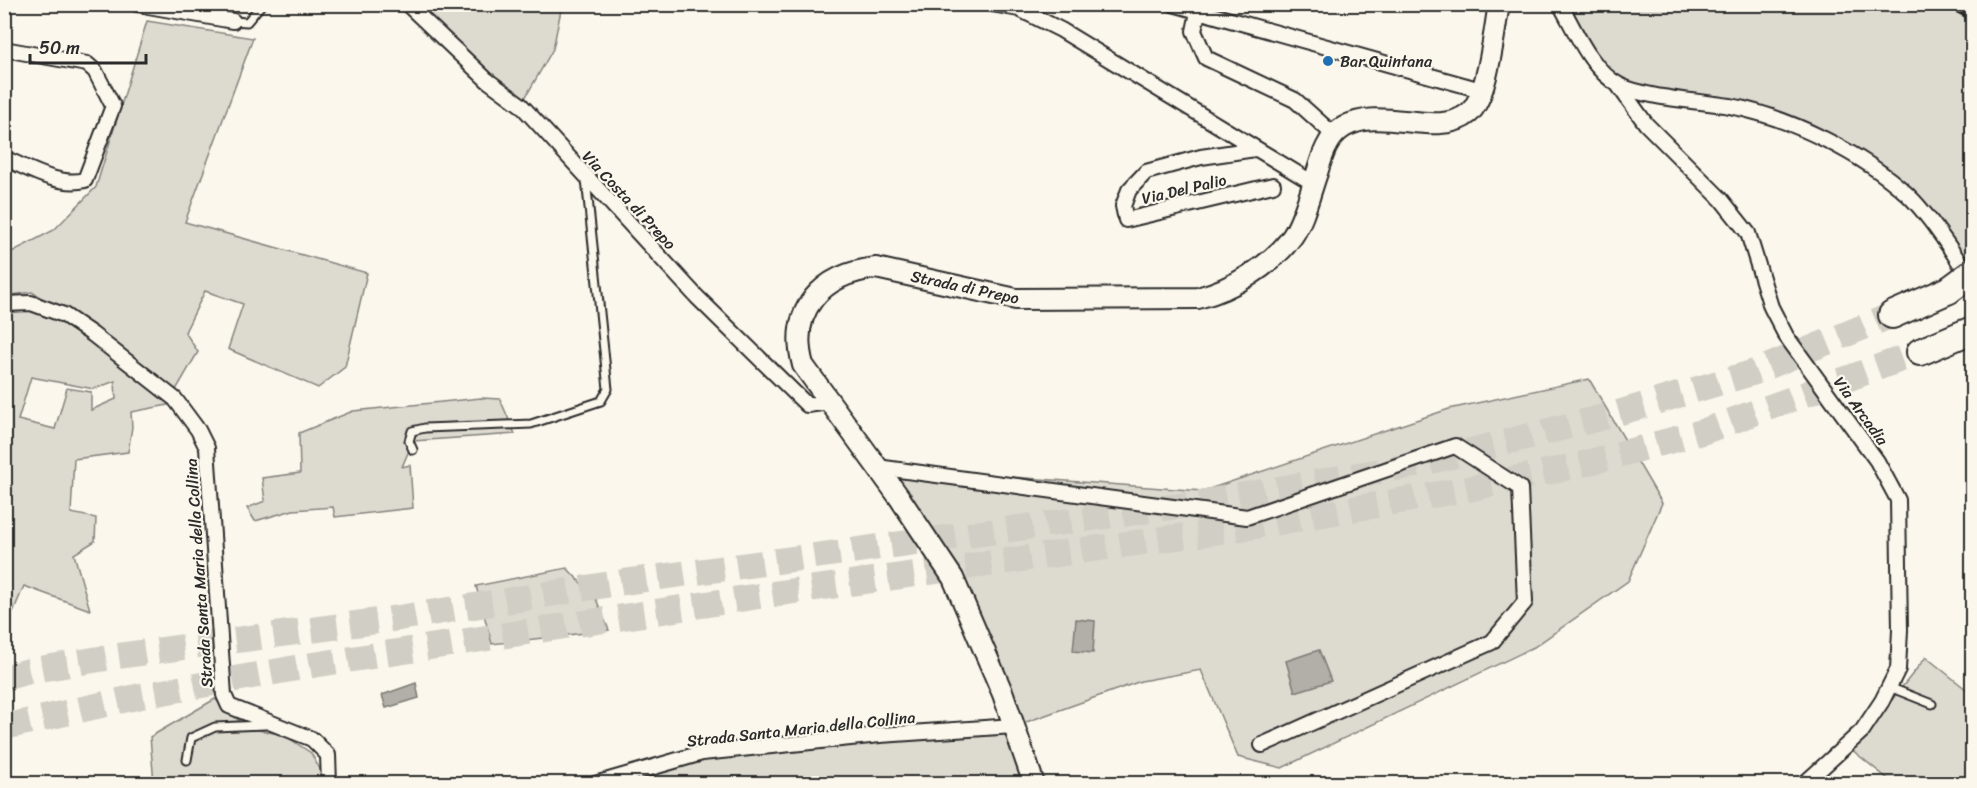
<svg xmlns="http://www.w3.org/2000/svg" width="1977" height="788" font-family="Sriracha,sans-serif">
  <rect width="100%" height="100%" fill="#fbf7ec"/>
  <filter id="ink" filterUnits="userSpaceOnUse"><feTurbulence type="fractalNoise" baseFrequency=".0167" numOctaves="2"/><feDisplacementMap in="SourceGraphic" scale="12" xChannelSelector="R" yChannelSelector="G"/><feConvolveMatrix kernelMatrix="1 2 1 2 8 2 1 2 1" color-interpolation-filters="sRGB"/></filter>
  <g filter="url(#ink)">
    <path fill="#dddad0" stroke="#84827e" stroke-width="1.5" fill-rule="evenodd" d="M407 5H562L553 49 521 105Z
      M1560 5H1972V259L1961 265 1909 196 1809 132 1618 85Z
      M147 21 253 38 185 222 367 273 345 367 318 388 228 349 243 304 205 291 185 332 198 352 176 390 93 330 32 292 5 296 4 256 54 230 96 187Z
      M5 305 64 315 173 404 131 412 132 427 128 452 74 459 71 513 96 518 95 541 74 554 90 610 24 586 5 631ZM31 377 94 389 115 381 116 399 91 410V392L67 388 55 429 18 420Z
      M1589 379 1662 503 1628 581 1534 647 1282 768 1238 757 1201 670 1141 681 1015 726 1034 783 595 784 702 753 1014 726 953 578 877 467 1203 491 1449 409Z
      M481 398 500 399 515 434 413 441 402 467 410 465 413 508 335 517 333 507 293 510 255 521 247 508 265 501 262 478 300 473 299 433 353 411Z
      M567 568 596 599 609 630 492 644 476 586Z
      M1926 657 1972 694V783H1893L1852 750Z
      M215 699 247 728 284 735 311 753 323 775 322 783H154L150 737Z"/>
    <path fill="#b1afa7" stroke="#7b7a75" stroke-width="1.5" d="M1076 619 1095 621 1093 653 1073 651Z
      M1319 650 1331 681 1295 692 1286 661Z
      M416 683 419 698 386 708 382 695Z"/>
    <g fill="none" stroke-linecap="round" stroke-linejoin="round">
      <path stroke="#d1cec5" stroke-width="26" stroke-dasharray="26 13" stroke-linecap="butt" d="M4 678 29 671 111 657 399 618 624 582 1194 504 1420 464 1611 415 1755 372 1892 315
        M4 727 141 696 313 665 759 596 1249 527 1468 489 1579 465 1702 432 1920 352"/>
      <g stroke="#2b2b2b" stroke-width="11">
        <path id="lane" d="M233 21 247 22 262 4
          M413 450 409 441 412 431 425 428 531 424 601 401 608 389 586 179
          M1889 687 1932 704
          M187 760 191 738 215 727 265 725"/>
      </g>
      <g stroke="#2b2b2b" stroke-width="18">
        <path id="street" d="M137 4 233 21
          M407 4 487 80 521 105 697 297 807 405 830 402
          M992 4 1019 9 1061 30 1313 183
          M1173 4 1481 90
          M1560 4C1575 30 1591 70 1619 85 1644 98 1700 101 1730 106 1789 117 1864 154 1908 195 1928 214 1955 255 1970 279
          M1198 12 1194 31 1206 58 1295 100 1334 135
          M4 49 87 64 95 71 113 106 85 180C59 187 28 168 4 158
          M1618 85 1646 124 1721 199 1748 233 1771 307 1786 336 1877 461 1898 500 1900 630 1898 669 1882 701 1862 731 1804 784
          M1255 149 1201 157 1146 172 1129 190 1123 206 1126 220 1273 185
          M4 304 31 303 64 315 92 334 175 399 198 430 207 448 224 695 229 706 312 739 328 755 329 784
          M877 467 1247 517 1455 446 1520 488 1525 602 1492 642 1262 745
          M595 784 702 753 880 735 1014 726"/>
      </g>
      <g stroke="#2b2b2b" stroke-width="24">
        <path id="secondary" d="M1034 784 1003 694 953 578 899 497 803 365C788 310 822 274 876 268L1016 299 1198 298C1232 289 1271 266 1292 237 1304 220 1310 192 1317 173 1322 156 1328 136 1344 127 1381 105 1438 139 1469 113 1488 97 1494 31 1499 4"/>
      </g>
      <g stroke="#2b2b2b" stroke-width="30">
        <path id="highway" d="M1892 315 1949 290
          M1920 352 1972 330"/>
      </g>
      <use href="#lane" stroke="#fbf7ec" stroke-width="7"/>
      <use href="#street" stroke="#fbf7ec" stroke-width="14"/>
      <use href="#secondary" stroke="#fbf7ec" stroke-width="20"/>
      <use href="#highway" stroke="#fbf7ec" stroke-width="26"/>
      <path stroke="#2b2b2b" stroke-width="4.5" d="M1944 4 1972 19"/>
      <g stroke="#2b2b2b" stroke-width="30" stroke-linecap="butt">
        <path id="highway-bridge" d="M1949 290 1972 273"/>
      </g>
      <use href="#highway-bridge" stroke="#fbf7ec" stroke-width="26"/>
    </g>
  </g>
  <circle fill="#1f6fb2" stroke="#fbf7ec" stroke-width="2" cx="1328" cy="61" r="6"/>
  <g text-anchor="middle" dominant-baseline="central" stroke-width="4.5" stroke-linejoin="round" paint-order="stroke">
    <g font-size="16" fill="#2b2b2b" stroke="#fbf7ec" text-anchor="start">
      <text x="1340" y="61">Bar Quintana</text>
    </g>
    <g font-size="16" fill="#2b2b2b" stroke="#fbf7ec">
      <text transform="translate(1184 189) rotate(-13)">Via Del Palio</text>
      <text transform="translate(629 200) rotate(47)">Via Costa di Prepo</text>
      <text transform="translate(965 287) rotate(12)">Strada di Prepo</text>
      <text transform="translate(1861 411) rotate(54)">Via Arcadia</text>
      <text transform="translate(199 573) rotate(-94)">Strada Santa Maria della Collina</text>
      <text transform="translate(801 729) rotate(-6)">Strada Santa Maria della Collina</text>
    </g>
  </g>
  <rect width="1977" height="788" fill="none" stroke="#fbf7ec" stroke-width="24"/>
  <rect x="12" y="12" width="1953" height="764" fill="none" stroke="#2b2b2b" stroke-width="2" filter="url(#ink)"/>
  <path d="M30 54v9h116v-9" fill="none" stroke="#2b2b2b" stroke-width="3"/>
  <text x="39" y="54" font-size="18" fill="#2b2b2b" stroke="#fbf7ec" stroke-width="4.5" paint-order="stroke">50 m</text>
</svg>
